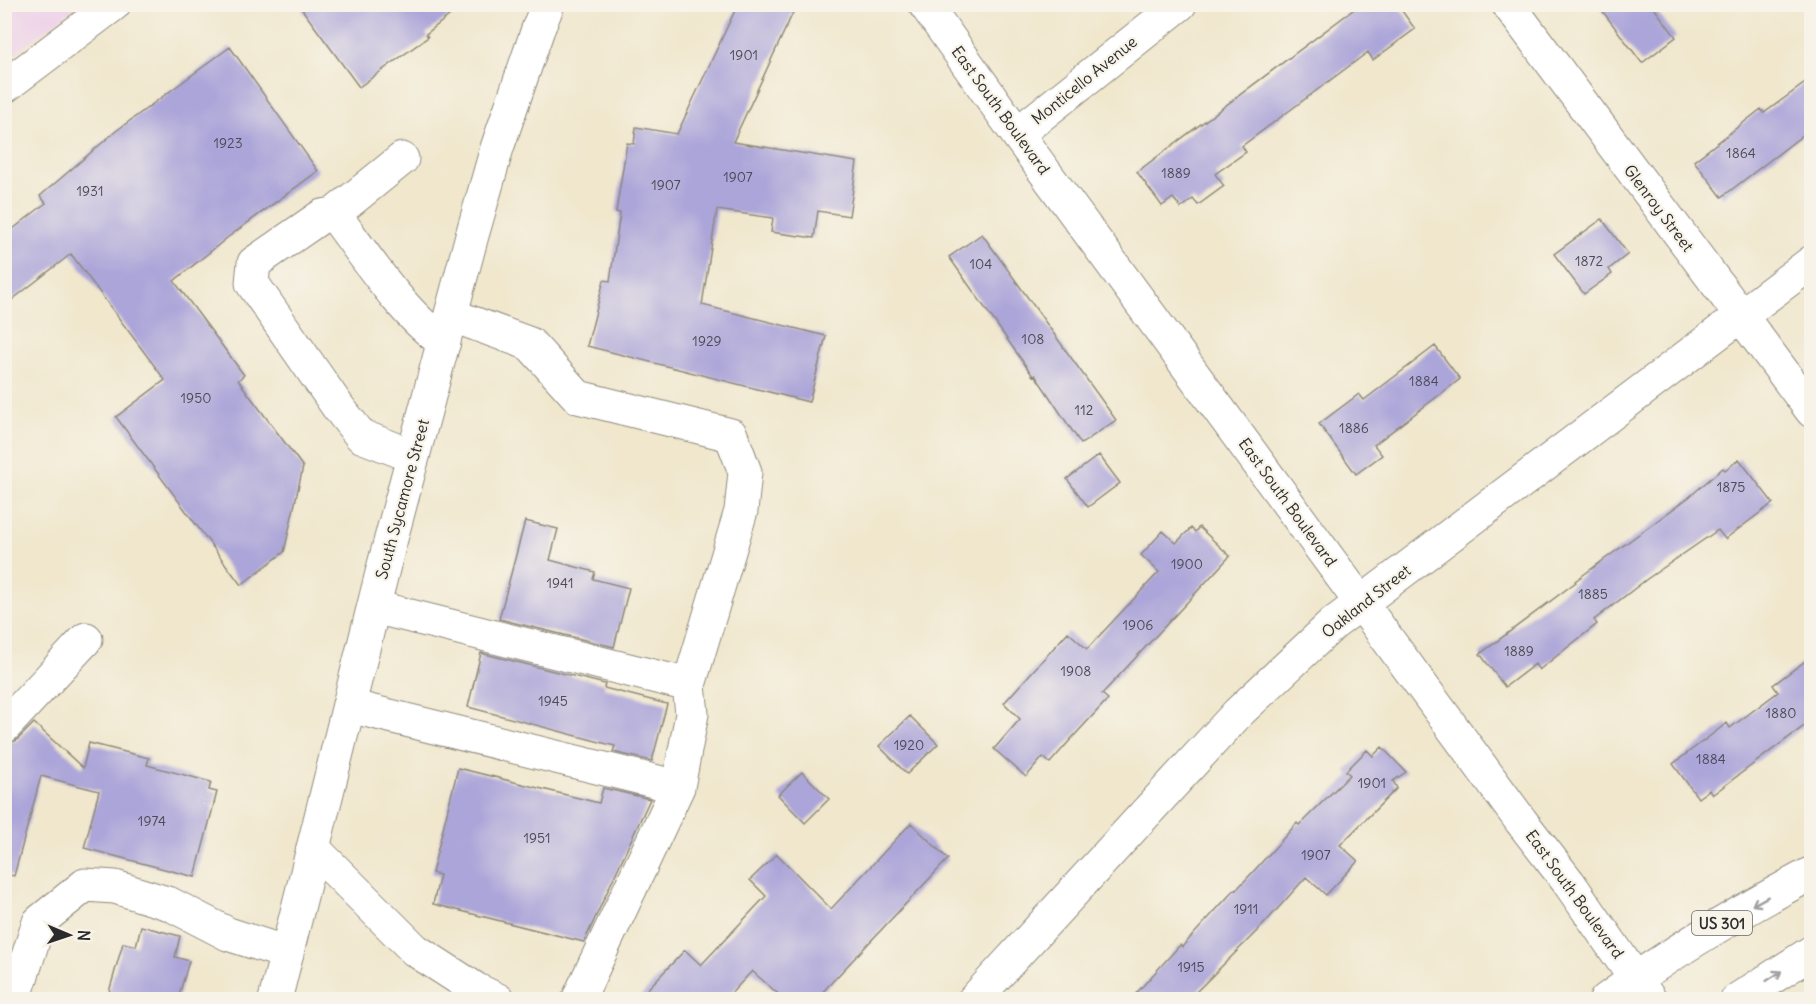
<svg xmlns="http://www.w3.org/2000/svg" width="1816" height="1004" font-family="Delius,sans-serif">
  <rect width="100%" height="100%" fill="#f7f3e8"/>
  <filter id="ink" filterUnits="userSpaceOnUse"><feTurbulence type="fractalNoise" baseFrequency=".0167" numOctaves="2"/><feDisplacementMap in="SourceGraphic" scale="12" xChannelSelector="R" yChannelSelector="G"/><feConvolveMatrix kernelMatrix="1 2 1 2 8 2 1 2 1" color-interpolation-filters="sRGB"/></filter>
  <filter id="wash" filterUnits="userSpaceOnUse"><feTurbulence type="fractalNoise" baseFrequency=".008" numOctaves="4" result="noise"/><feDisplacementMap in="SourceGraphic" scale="24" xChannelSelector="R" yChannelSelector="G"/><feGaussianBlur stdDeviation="1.35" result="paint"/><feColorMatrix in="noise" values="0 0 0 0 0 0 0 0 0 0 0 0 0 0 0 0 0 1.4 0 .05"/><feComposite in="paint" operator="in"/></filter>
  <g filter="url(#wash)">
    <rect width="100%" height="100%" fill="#f0e7cd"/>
    <path fill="#edd1e9" d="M5 4H79V5L5 61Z"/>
    <g id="blocks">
      <path fill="#aca5d9" d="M298 4H464L426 34 428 37 359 87Z
        M738 4H797L733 142 857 162 849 216 818 211 814 238 771 232 773 218 717 210 702 305 826 336 809 402 587 346 604 280 610 281 620 213 616 212 627 143 634 144 636 127 677 134Z
        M1361 4H1397L1415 29 1373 60 1368 52 1242 146 1246 152 1215 174 1224 186 1198 205 1193 199 1181 208 1173 198 1162 206 1137 172Z
        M1597 4H1651L1676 37 1642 63Z
        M230 47 318 171 227 238 174 281 244 375 238 380 303 467 284 552 241 585 116 417 165 380 71 254 4 306V236L46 203 40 196 116 131Z
        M1812 78V128L1722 197 1694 161 1761 109 1764 113Z
        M1602 219 1628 254 1609 269 1612 274 1584 294 1554 254Z
        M982 234 1116 420 1081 444 1035 375 1033 376 949 257Z
        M1435 346 1460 379 1374 445 1382 455 1356 474 1319 424 1359 394 1364 400Z
        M1099 455 1120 483 1088 507 1067 479Z
        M1739 459 1773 503 1725 539 1718 530 1647 579 1594 620 1597 624 1539 670 1535 664 1505 687 1480 654 1576 582 1575 581 1688 498 1723 468 1725 470Z
        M525 521 558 529 550 560 595 572 593 579 629 588 614 647 499 619Z
        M1199 527 1230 556 1102 694 1108 699 1072 738 1050 763 1043 757 1026 777 994 749 1020 719 1004 703 1068 632 1087 649 1159 572 1141 555 1163 531 1176 543 1191 528 1195 532Z
        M481 653 605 684 604 688 667 704 652 761 613 752 615 746 468 707Z
        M1812 656V720L1712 795 1709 790 1698 798 1673 764 1727 723 1730 728 1778 692 1773 685Z
        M910 716 938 744 907 774 879 746Z
        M34 723 83 768 89 743 149 758 147 765 211 782 209 790 217 792 195 877 84 848 99 791 41 776 14 876 4 874V745L17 740Z
        M1382 747 1406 772 1393 781 1397 788 1340 845 1358 861 1326 895 1306 877 1264 924 1189 999H1131L1180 945 1182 947 1235 889 1236 890 1252 873 1297 823 1299 825 1350 775 1346 771 1367 750 1373 756Z
        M458 768 599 803 603 788 650 799 584 942 433 904 440 875 432 873Z
        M802 772 829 799 805 823 778 795Z
        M911 823 948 859 816 999H784L752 971 726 999H638L685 950 701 965 766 896 750 880 777 854 831 909Z
        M141 926 180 936 175 957 189 961 178 999H107L123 943 136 946Z"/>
    </g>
  </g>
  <g filter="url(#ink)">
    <use href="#blocks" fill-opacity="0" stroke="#8e897c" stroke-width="1.5"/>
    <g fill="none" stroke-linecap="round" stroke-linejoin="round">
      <g stroke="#8e897c" stroke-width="35">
        <path id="minor" d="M925 4 1017 134 1521 821 1569 883 1650 1000
          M1508 4 1812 411
          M4 87 114 4
          M1017 134 1180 4
          M334 214 402 159
          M451 315 530 344 578 397 731 435 745 472 741 511 689 685 692 714 678 787
          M413 456 361 436 338 407 252 283 254 263 322 216 334 214C365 255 402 314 444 342
          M374 607 689 685
          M349 706 678 787 578 1000
          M4 727 86 639
          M313 848 415 950 477 990 498 1000
          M14 1000 39 922 85 885 115 887 170 904 228 934 287 953
          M974 1000 1238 713 1333 624 1812 262"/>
      </g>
      <g stroke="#8e897c" stroke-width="35">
        <path id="major" d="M275 1000 384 565 471 239 497 148 538 29 548 4
          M1606 1000C1671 952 1741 911 1812 873
          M1737 1000 1812 952"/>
      </g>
      <use href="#minor" stroke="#fff" stroke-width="33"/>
      <use href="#major" stroke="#fff" stroke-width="33"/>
    </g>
    <defs><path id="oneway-shaft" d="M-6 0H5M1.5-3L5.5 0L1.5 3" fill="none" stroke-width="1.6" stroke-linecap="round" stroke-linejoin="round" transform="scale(1.5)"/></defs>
    <g stroke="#a0a0a0">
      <use href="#oneway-shaft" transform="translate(1760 901) rotate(151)"/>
      <use href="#oneway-shaft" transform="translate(1774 976) rotate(-33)"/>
    </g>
  </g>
  <g text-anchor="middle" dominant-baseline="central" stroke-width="4.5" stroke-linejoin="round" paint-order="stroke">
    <g font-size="14" fill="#4b4a56">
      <text x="744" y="55">1901</text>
      <text x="228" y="143">1923</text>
      <text x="1741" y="153">1864</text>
      <text x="1176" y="173">1889</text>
      <text x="738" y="177">1907</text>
      <text x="666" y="185">1907</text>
      <text x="90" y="191">1931</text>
      <text x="1589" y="261">1872</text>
      <text x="981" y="264">104</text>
      <text x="1033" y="339">108</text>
      <text x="707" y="341">1929</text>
      <text x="1424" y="381">1884</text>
      <text x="196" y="398">1950</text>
      <text x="1084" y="410">112</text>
      <text x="1354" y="428">1886</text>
      <text x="1731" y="487">1875</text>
      <text x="1187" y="564">1900</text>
      <text x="560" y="583">1941</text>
      <text x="1593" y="594">1885</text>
      <text x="1138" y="625">1906</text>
      <text x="1519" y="651">1889</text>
      <text x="1076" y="671">1908</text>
      <text x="553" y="701">1945</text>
      <text x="1781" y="713">1880</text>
      <text x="909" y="745">1920</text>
      <text x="1711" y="759">1884</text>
      <text x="1372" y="783">1901</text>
      <text x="152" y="821">1974</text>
      <text x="537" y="838">1951</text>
      <text x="1316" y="855">1907</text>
      <text x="1246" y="909">1911</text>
      <text x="1191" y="967">1915</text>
    </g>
    <rect fill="#f7f3e8" stroke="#686764" stroke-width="1.5" x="1692" y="911" width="60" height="24" rx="4.5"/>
    <g font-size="15" font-weight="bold" fill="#2b2b2b">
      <text x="1722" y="923">US 301</text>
    </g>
    <g font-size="16" fill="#2b2b2b" stroke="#f7f3e8">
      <text transform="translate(1084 80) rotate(-39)">Monticello Avenue</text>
      <text transform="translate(1001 110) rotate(54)">East South Boulevard</text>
      <text transform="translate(1659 208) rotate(53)">Glenroy Street</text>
      <text transform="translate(402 499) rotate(-75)">South Sycamore Street</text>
      <text transform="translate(1288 502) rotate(54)">East South Boulevard</text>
      <text transform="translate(1366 601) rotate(-38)">Oakland Street</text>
      <text transform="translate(1575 894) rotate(54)">East South Boulevard</text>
    </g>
  </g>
  <rect width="1816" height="1004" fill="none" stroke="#f7f3e8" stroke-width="24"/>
  <g transform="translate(69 935) rotate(92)" stroke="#f7f3e8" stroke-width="4.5" paint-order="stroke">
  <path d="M0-4.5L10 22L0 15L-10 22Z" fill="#2b2b2b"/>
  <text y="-9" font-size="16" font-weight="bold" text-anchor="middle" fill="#2b2b2b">N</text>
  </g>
</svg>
